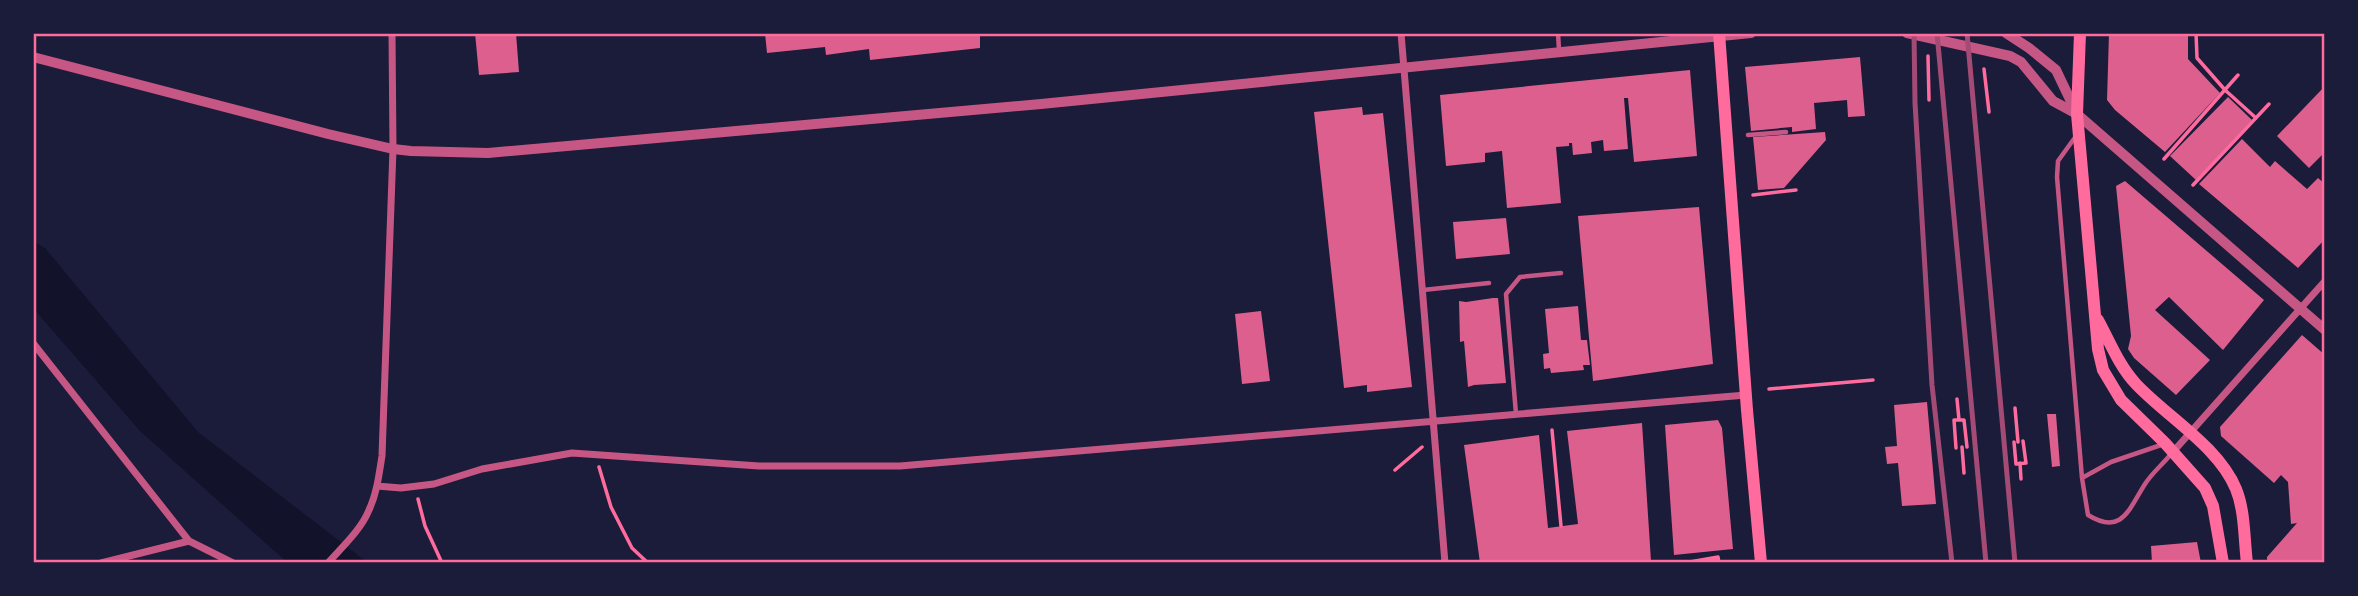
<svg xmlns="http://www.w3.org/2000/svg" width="2358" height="596" font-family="Literata,serif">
  <rect width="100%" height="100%" fill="#1b1b3a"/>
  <path fill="#12122b" d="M33 241 45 248 198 432 368 563H288L140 431 33 308Z"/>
  <path fill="#dd5f8e" d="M475 33H516L519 72 479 75Z
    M765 33H980V48L870 60 869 49 826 55 825 47 767 53Z
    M2109 33H2188V59L2220 93 2165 152 2115 110 2107 100Z
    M1860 57 1865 116 1848 117 1847 100 1814 103 1816 129 1792 132V127L1751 131 1745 67Z
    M1690 70 1697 156 1634 162 1628 98H1624L1628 149 1604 151 1603 140 1591 142 1592 153 1573 155 1572 143H1569V146L1556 147 1561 203 1507 208 1502 151 1485 153V162L1446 166 1440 95Z
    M2325 86V152L2309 168 2277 136Z
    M2228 97 2252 120 2196 180 2170 156Z
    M1362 107 1363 115 1383 113 1412 387 1367 392V385L1344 388 1314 112Z
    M1825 132 1826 140 1784 188 1758 190 1753 137Z
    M2242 139 2270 167 2275 161 2307 189 2318 178 2325 184V239L2298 268 2199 184Z
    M2125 181 2264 300 2223 350 2169 297 2155 310 2210 360 2176 395 2134 358 2128 349 2131 336 2116 186Z
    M1699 207 1713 364 1593 381 1578 216Z
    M1506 218 1510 254 1456 259 1453 222Z
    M1493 298H1498L1506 383 1474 385 1468 387 1464 341 1460 342 1459 301 1466 302Z
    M1578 306 1581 340H1587L1590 365H1583L1584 370 1551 373 1550 368 1544 369 1543 354 1549 353 1545 309Z
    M1261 311 1270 381 1242 384 1235 314Z
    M2302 335 2325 355V558L2320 563H2267V557L2297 523 2291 524 2288 482 2281 475 2274 483 2221 436 2220 427Z
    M1927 402 1936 504 1902 506 1898 463 1887 464 1885 447 1897 446 1894 405Z
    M2047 414H2056L2060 466 2052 467Z
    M1718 420 1722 428 1733 549 1674 555 1665 425Z
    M1642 423 1651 561 1480 563 1464 445 1539 435 1548 528 1578 524 1567 431Z
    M2197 542 2201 563H2152L2151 546Z"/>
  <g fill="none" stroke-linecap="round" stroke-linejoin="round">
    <path stroke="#ff6b9d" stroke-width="3.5" d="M2196 33 2197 58 2225 90 2256 118
      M1928 56 1929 100
      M1984 69 1989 112
      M2164 159 2238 75
      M2193 185 2269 104
      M1753 195 1796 190
      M1769 389 1873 380
      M2015 408 2018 442
      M1959 420H1964L1967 447
      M1552 430 1561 526
      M2014 442 2016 464 2026 463 2023 441
      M1962 447 1964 473
      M1956 448 1954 420H1959L1957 399
      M2020 463 2021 479
      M599 467 611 507 632 548 648 563
      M1395 470 1422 447
      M418 499 425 526 442 563
      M1684 563 1718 557 1719 563"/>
    <path stroke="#c65784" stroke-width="4.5" d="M1558 33 1559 50
      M1748 135 1786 132
      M2076 136 2058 161 2057 177 2082 478 2088 515C2122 536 2129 509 2145 484 2152 473 2163 464 2171 454
      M1423 290 1489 283
      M1516 414 1506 294 1520 277 1561 273
      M2082 478 2111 462 2164 444"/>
    <path stroke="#c65784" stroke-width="7" d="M1401 33 1445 563
      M33 343 189 541
      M2172 453 2325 281
      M377 486 401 488 434 484 482 469 572 453 759 466H900L1746 395
      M101 563 189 541 233 563
      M328 563C342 547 361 530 369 510 377 493 379 474 382 456L393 149 392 33"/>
    <path stroke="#c65784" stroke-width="10" d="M1907 33 2010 56 2021 62 2053 101 2077 114 2325 330
      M2006 33 2029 48 2056 70 2077 114
      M33 57 328 134 393 149 411 151 488 153 1041 104 1751 33"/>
    <path stroke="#ff6b9d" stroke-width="12" d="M1719 33 1747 410 1761 563
      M2080 33 2077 114 2098 349 2103 370 2121 400 2165 443 2205 488 2213 506 2223 563
      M2098 320C2110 342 2119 366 2136 384 2167 417 2218 446 2236 489 2245 511 2244 539 2247 563"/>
    <path stroke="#a44b75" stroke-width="5" d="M1914 33 1915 103 1932 385 1952 563
      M1937 33 1986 563
      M1967 33 2015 563"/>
  </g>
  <rect width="2358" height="596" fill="none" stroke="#1b1b3a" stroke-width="70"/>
  <rect x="35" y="35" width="2288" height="526" fill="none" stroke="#ff6b9d" stroke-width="2.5"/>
</svg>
